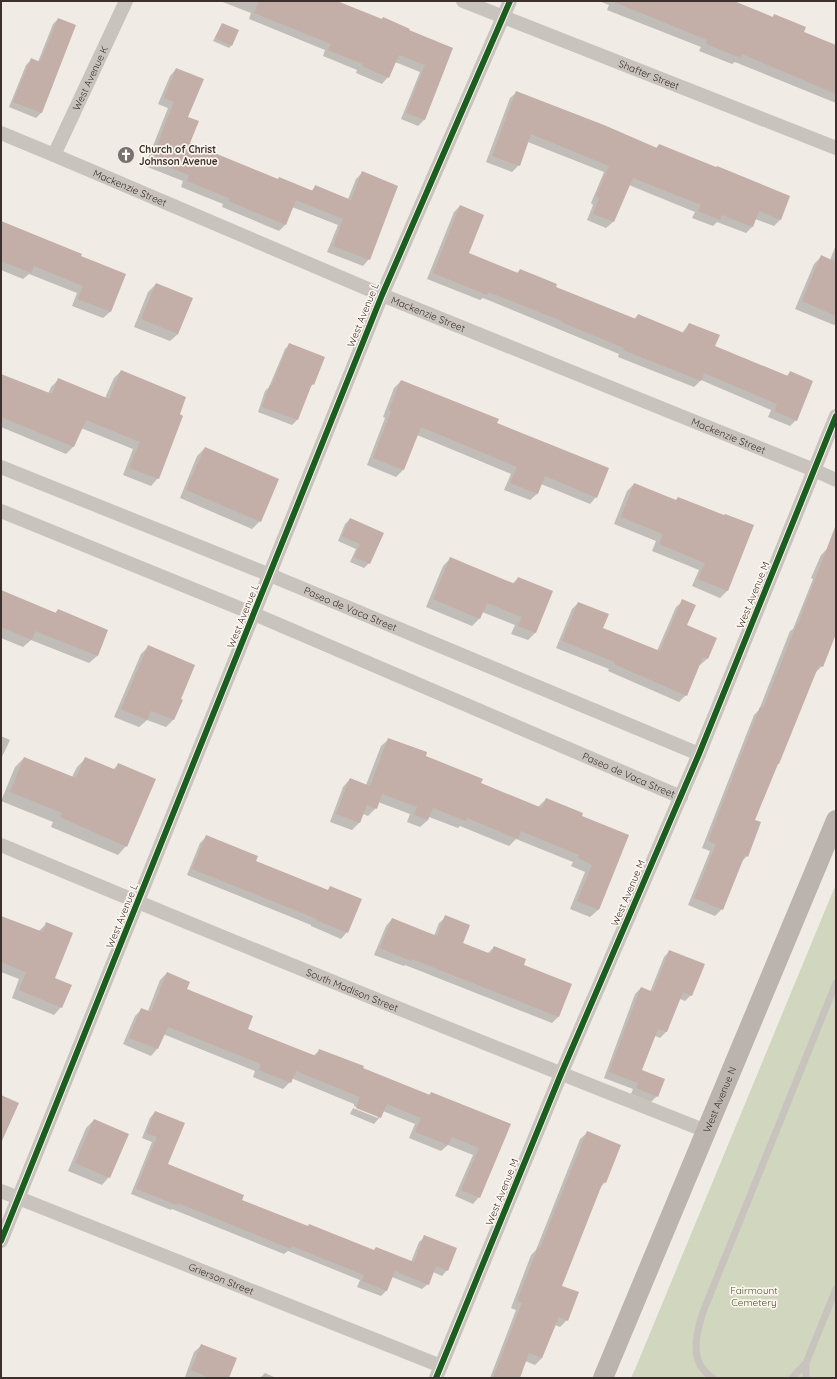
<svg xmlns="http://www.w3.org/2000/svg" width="837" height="1379" font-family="Quicksand,sans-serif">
  <rect width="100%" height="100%" fill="#f0ebe5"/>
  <path fill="#d1d6bf" d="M836 884V1378H631L636 1367Z"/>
  <path fill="#0003" d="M220 1H335L452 48 424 120 418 126 401 119 420 72 395 62 388 77 382 84 356 73 357 70 323 56 325 50 249 19 251 13Z
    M599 1H731L772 18 775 15 803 32 836 46V103L735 62 732 64 699 51 701 47 607 10 609 5Z
    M58 19 75 26 41 113 36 118 9 107 26 65 31 60 38 62 53 24Z
    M222 24 231 46 229 48 213 41Z
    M176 69 187 118 189 143 278 180 311 191 316 186 348 199 356 179 362 173 369 259 363 266 327 252 338 225 292 207 285 225 279 231 222 207 223 204 181 187 183 181 145 166 168 108 158 104 170 76Z
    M517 92 656 148 659 145 789 197 780 220 774 226 755 219 752 227 746 233 717 222 713 226 692 218 695 212 629 185 613 222 606 228 587 220 593 205 591 203 604 172 528 142 519 165 512 172 486 162 510 98Z
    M460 206 468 254 516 274 520 270 554 287 634 319 638 315 682 333 689 324 714 346 786 377 790 372 796 420 790 426 768 417 771 410 701 380 694 387 618 357 619 354 483 298 480 300 427 279 454 212Z
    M1 222 80 256 110 312 103 318 72 306 77 293 29 274 23 279 1 270Z
    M836 245V323L834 325 795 309 814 264 822 256 830 260Z
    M156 284 192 299 178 334 170 341 134 327 148 292Z
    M290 344 313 384 309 388 297 420 292 425 258 412 265 391 269 387 285 349Z
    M121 371 158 478 151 486 123 475 133 449 81 428 73 447 66 454 1 427V375L48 394 51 387 59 379 105 398 114 378Z
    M401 381 496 423 596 497 590 504 541 484 537 494 530 500 504 490 511 474 417 435 403 470 396 477 367 465 385 418 383 417 394 388Z
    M205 448 260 521 252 529 180 498 197 456Z
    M634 484 675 501 753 526 727 591 720 598 692 586 699 570 652 551 656 541 614 524 627 491Z
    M350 519 369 563 364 568 350 562 356 549 338 541 345 524Z
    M828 548 836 551V595L834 599 836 600V625L822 666 815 673 754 820 747 856 742 861 722 909 715 916 688 905 710 851 702 848 754 715 759 710 790 631 793 629 813 579 811 578 821 555Z
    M451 558 512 584 518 578 535 633 528 640 511 634 515 625 482 612 479 619 472 626 426 607 443 566Z
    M1 591 55 613 58 610 107 630 97 656 89 663 31 640 23 647 1 638Z
    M683 601 686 626 716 638 707 659 700 665 699 664 686 695 679 702 608 671 609 669 556 648 572 609 578 603 602 629 657 651 676 607Z
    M149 646 179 699 181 700 173 720 166 727 147 720 139 727 114 717 141 654Z
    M1 736 10 740 1 759Z
    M389 739 480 784 538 807 546 799 581 817 628 836 598 910 590 917 570 909 585 872 571 866 573 862 516 839 509 846 460 826 458 828 429 817 428 820 420 827 407 822 410 814 378 802 376 808 368 816 363 814 359 823 352 830 330 822 343 787 350 779 366 785 381 746Z
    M24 758 72 777 77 767 86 758 113 770 118 764 126 846 118 855 51 827 53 822 1 801 15 767Z
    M206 837 255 862 327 891 330 888 347 932 341 939 311 926V925L187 875 200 843Z
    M1 917 39 931 47 923 53 979 61 1007 54 1015 12 998 19 979 1 972Z
    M446 917 462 944 487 954 494 947 523 965 571 985 558 1017 552 1023 405 965 404 966 374 955 386 926 392 919 434 936 439 923Z
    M670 951 691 995 685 1001 680 999 666 1032 660 1038 655 1036 641 1070 657 1096 651 1102 631 1094 633 1089 604 1078 635 994 641 988 650 992 664 957Z
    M167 973 186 990 247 1029 313 1056 320 1050 362 1069 428 1096 431 1093 509 1125 479 1197 473 1204 455 1196 473 1155 448 1145 441 1151 409 1138 415 1124 383 1111 380 1117 374 1124 350 1114 353 1108 378 1118V1116L354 1106V1104L291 1078 290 1082 283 1089 253 1077 255 1071 163 1034 157 1049 151 1056 123 1044 135 1016 142 1009 148 1011 160 980Z
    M155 1112 167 1165 241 1200 307 1227 373 1251 411 1262 419 1242 425 1237 447 1270 442 1276 433 1272 428 1284 422 1289 392 1277 386 1291 381 1296 357 1287 360 1280 288 1251 284 1254 172 1209 171 1210 131 1194 152 1142 142 1138 150 1118Z
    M94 1120 109 1177 102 1185 68 1171 86 1128Z
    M587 1133 605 1182 599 1189 561 1286 567 1320 560 1327 555 1325 542 1358 535 1365 525 1361 515 1378H490L516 1310 511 1308 531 1255 536 1250 580 1139Z
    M202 1345 228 1378 185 1377 194 1352Z
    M265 1373 276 1378H260Z"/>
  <path fill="#c3afa7" d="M259 1H337L382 19 383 17 410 29 409 30 453 48 425 120 406 113 425 65 399 55 389 78 362 66 363 64 328 50 331 44 254 13Z
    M612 1H734L773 17 774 14 806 27 804 32 836 45V94L742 54 741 58 706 44 707 40Z
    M58 18 76 25 42 113 13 102 31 58 40 62Z
    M222 23 239 30 232 46 215 38Z
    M176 68 204 79 188 117 199 121 190 143 278 179 279 177 313 191 315 185 351 200 362 171 398 186 370 260 333 246 343 219 296 200 286 225 228 201 229 198 187 181 189 175 151 160 174 102 164 98Z
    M516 91 604 125 657 148 659 144 716 167 717 166 790 196 781 220 759 211 753 227 722 215 720 220 698 211 701 205 633 178 614 222 593 214 599 198 596 196 609 166 531 134 520 166 492 156Z
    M460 205 484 215 469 253 518 273 520 269 557 284 556 287 636 319 638 314 684 333 689 323 720 335 715 346 788 376 790 371 813 381 797 421 774 411 777 404 704 373 701 381 623 350 624 348 561 322 562 321 488 292 487 295 433 273Z
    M1 221 82 254 81 256 126 274 111 312 78 299 83 286 34 266 31 273 1 261Z
    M821 255 836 262V316L802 301Z
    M156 283 193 298 178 334 141 319Z
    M289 343 325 357 314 385 312 384 298 420 262 407 270 385H272Z
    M121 370 186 397 180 414 183 416 159 479 129 468 140 442 86 420 74 447 1 417V374L52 394 58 378 109 399Z
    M401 380 499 419 497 423 609 468 597 498 545 476 538 494 510 483 517 467 421 427 404 470 373 458 391 411 389 410Z
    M205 447 279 479 261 522 186 490Z
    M634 483 676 500 678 497 724 515 725 514 754 525 728 591 698 579 705 563 659 544 663 534 621 517Z
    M350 518 384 533 370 564 354 557 360 544 342 536Z
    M835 527 836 634 823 667 819 665 779 764H778L755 820 761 822 748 857 745 855 723 910 694 898 716 844 708 841 760 707 763 708 797 624H798Z
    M450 557 515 584 518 577 553 591 536 633 518 626 522 617 487 603 480 619 433 599Z
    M1 590 56 613 58 609 108 630 98 656 35 631 32 640 1 627Z
    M682 599 696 605 687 625 717 638 708 659 703 657 687 696 614 664 615 662 562 641 578 602 609 614 603 628 660 651Z
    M148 645 195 665 181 699 183 700 174 720 151 711 147 720 121 709Z
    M388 738 427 752 426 756 483 779 481 783 542 808 546 798 583 813 582 816 629 835 599 910 577 901 592 865 578 858 579 855 521 831 518 839 467 818 466 821 433 808 428 820 414 815 417 807 382 794 377 809 367 805 360 823 336 814 350 778 370 786Z
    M24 757 76 778 85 757 116 770 118 763 156 779 127 847 60 817 62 813 10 792Z
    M206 835 258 856 256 861 328 890 330 886 362 899 348 933 316 920 317 919 192 869Z
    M445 915 470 925 463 943 491 954 494 946 526 959 524 965 572 984 559 1017 412 959 411 961 380 948 392 918 437 936Z
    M1 916 43 932 46 922 73 933 55 978 72 985 62 1008 19 990 26 972 1 962Z
    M669 950 705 964 692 996 683 992 667 1032 658 1029 642 1070 665 1079 658 1097 636 1088 638 1083 609 1072 641 987 653 992Z
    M167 972 190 982 187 989 253 1016 248 1029 316 1056 319 1049 364 1066 363 1068 430 1095 431 1092 511 1124 480 1198 461 1190 479 1148 452 1137 448 1145 415 1132 421 1118 387 1104 381 1118 356 1108 360 1097 296 1071 291 1083 259 1070 261 1064 168 1027 158 1049 129 1038 141 1008 151 1012Z
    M1 1095 19 1103 1 1143Z
    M155 1111 185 1123 168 1164 244 1195 242 1200 308 1226 309 1224 374 1250 376 1247 414 1262 424 1235 457 1248 448 1271 436 1266 429 1285 395 1271 387 1291 362 1281 364 1275 292 1246 291 1249 178 1203 177 1205 136 1189 157 1137 146 1133Z
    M94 1119 129 1134 110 1178 75 1163Z
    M587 1131 621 1145 606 1183 603 1182 562 1286 579 1292 568 1321 559 1317 542 1358 529 1353 520 1378H493L522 1303 517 1301 538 1247 540 1248Z
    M201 1344 237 1358 229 1378H210L191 1370Z"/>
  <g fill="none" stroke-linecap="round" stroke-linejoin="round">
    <path stroke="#c9c3be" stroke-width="7" d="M713 1378C688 1363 696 1334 703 1312L836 983
      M792 1378 806 1363 836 1289
      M806 1378V1363"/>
    <g stroke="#c9c3be" stroke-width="14">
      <path id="s1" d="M463 1 836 148"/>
      <path id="s2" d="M1 133 54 155 382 295 814 470 836 480"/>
      <path id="s3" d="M54 155 126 1"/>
      <path id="s4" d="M1 467 270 575 699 754"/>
      <path id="s5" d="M1 511 254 614 681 797"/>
      <path id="s6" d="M1 845C235 943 470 1038 706 1131"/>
      <path id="s7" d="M1 1191 441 1366"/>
      <path d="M1 1241 382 295 510 1"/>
      <path d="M436 1378 561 1074 699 754 836 416"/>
    </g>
    <path stroke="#bab3ae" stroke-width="20" id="s8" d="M603 1378 836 820"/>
    <g stroke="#fbf5ee" stroke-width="8">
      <path id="cycleway" d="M1 1241 382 295 510 1
        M436 1378 561 1074 699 754 836 416"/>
    </g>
    <use href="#cycleway" stroke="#1b5e20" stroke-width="6"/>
  </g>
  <defs>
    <g id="church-disc" transform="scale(0.9)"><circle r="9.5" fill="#7a716c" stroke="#fbf5ee"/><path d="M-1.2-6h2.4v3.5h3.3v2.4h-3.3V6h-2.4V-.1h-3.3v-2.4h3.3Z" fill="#fff"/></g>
  </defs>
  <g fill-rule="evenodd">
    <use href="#church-disc" x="126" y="155"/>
  </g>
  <g text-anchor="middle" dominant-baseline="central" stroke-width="3.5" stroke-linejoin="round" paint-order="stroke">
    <g font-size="10" fill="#3b302b" stroke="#fbf5ee">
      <text stroke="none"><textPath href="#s1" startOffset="200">Shafter Street</textPath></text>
      <text stroke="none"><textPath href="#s3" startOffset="85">West Avenue K</textPath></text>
      <text stroke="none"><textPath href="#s2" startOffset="140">Mackenzie Street</textPath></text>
      <text stroke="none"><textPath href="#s2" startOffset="464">Mackenzie Street</textPath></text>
      <text transform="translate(363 315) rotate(-68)">West Avenue L</text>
      <text stroke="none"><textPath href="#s2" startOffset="788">Mackenzie Street</textPath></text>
      <text transform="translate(753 595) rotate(-68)">West Avenue M</text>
      <text stroke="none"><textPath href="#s4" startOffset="377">Paseo de Vaca Street</textPath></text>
      <text transform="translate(243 616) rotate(-68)">West Avenue L</text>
      <text stroke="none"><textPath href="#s5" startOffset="681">Paseo de Vaca Street</textPath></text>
      <text transform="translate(628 893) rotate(-67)">West Avenue M</text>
      <text transform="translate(122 916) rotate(-68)">West Avenue L</text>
      <text stroke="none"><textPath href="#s6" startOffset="380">South Madison Street</textPath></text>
      <text stroke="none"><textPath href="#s8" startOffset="302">West Avenue N</textPath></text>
      <text transform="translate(502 1192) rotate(-68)">West Avenue M</text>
      <text stroke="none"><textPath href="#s7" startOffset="237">Grierson Street</textPath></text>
    </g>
    <g font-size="10" font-weight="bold" fill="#3b302b" stroke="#fbf5ee" text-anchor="start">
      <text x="139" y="149">Church of Christ<tspan x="139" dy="12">Johnson Avenue</tspan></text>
    </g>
    <g font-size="10" fill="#4a5a2e" stroke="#fbf5ee">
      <text x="754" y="1290">Fairmount<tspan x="754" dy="12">Cemetery</tspan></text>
    </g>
  </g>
  <rect width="837" height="1379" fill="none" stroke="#3b302b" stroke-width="4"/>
</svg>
